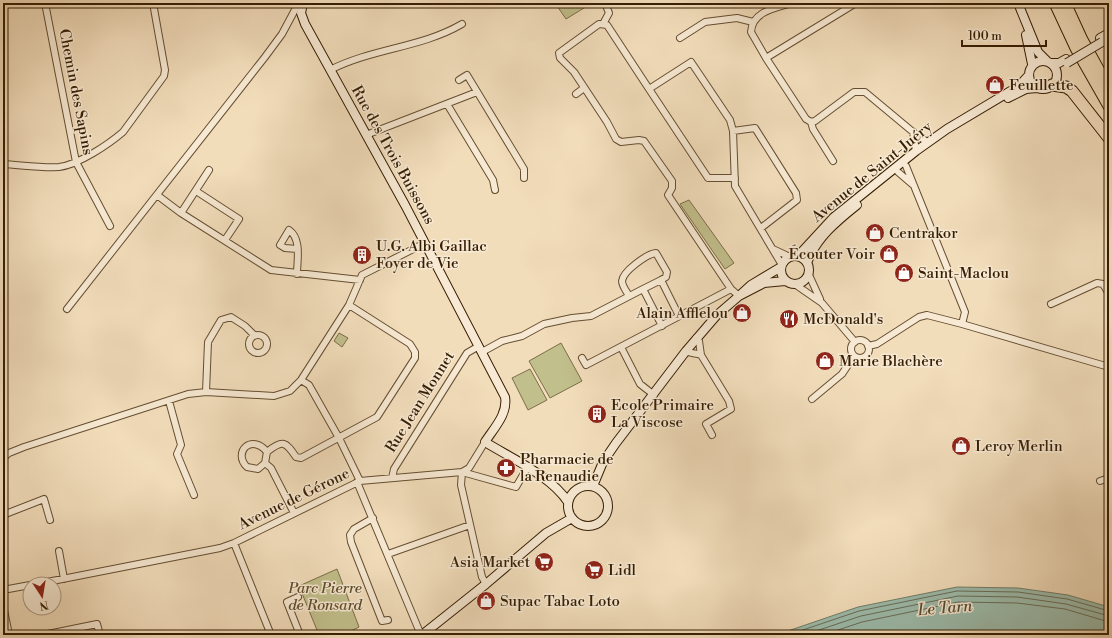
<svg xmlns="http://www.w3.org/2000/svg" width="1112" height="638" font-family="'Libre Bodoni',serif">
  <rect width="100%" height="100%" fill="#f2ddbb"/>
  <filter id="stains"><feTurbulence type="fractalNoise" baseFrequency=".005" numOctaves="4"/><feColorMatrix values="0 0 0 0 .2 0 0 0 0 .09 0 0 0 0 .02 0 0 0 .5 -.17"/></filter>
  <radialGradient id="worn" r=".72"><stop offset=".6" stop-color="#630" stop-opacity="0"/><stop offset="1" stop-color="#630" stop-opacity=".3"/></radialGradient>
  <path fill="#c1bf8c" stroke="#7c6e48" d="M555 3H581L584 8 566 19Z
    M689 200 734 263 725 269 680 204Z
    M339 333 348 338 342 347 334 341Z
    M561 343 582 381 550 398 529 361Z
    M530 369 547 400 528 410 512 378Z
    M337 569 359 627 343 635H319L299 586Z"/>
  <path fill="#9cbcac" stroke="#737d68" d="M957 587 1018 588 1068 595 1109 607V635H776L858 607Z"/>
  <g fill="none" stroke-linecap="round" stroke-linejoin="round">
    <path stroke="#696d58" stroke-width="1" d="M788 635 859 611 957 591 1018 592 1067 599 1109 611
      M804 635 861 616 958 596 1017 597 1066 604 1109 616
      M823 635 862 622 958 602 1017 603 1065 609 1109 622"/>
    <g stroke="#654e31" stroke-width="8">
      <path id="street" d="M45 3 76 162 110 226
        M792 3C776 8 752 11 751 32L766 58 806 119 811 122 815 121 854 92H865L913 132 927 142
        M865 3 866 4
        M603 24 609 13 605 3
        M680 38 705 22 737 18 753 22
        M766 58 856 3
        M330 70C373 48 421 48 462 24
        M459 80 467 75 524 169V178
        M649 89 607 25 599 24 559 53 560 58 574 72 607 122 616 139 621 142 639 140 644 141 672 181V188L668 195 731 289
        M576 94 584 88
        M447 104 493 180 495 190
        M811 122 813 129 833 161
        M733 131 755 128 796 193 797 200 761 228
        M913 132 916 151
        M366 135 477 92
        M3 164C21 165 41 168 59 167 78 165 109 144 123 132L164 76 165 70 153 3
        M906 166 965 312 962 324 1109 367
        M898 172 912 184
        M735 178H708L649 89 691 62 730 120 733 131 735 186 782 265
        M196 191 239 219 225 240
        M157 195 181 213 271 270 360 280
        M181 213 209 170
        M773 249 790 257
        M297 274C297 261 302 239 289 230L280 245 285 248 297 249
        M809 275 820 299
        M796 285 822 303 855 342
        M643 289 661 280
        M629 296C627 292 622 286 622 281 623 271 647 254 656 253L667 272 666 277 661 280 679 316
        M1051 304 1097 283 1103 284 1109 294
        M67 309 265 57 282 34 297 6 302 4
        M249 344a9 9 0 1 1 18 0a9 9 0 1 1-18 0Z
        M696 338 699 341 701 355 729 401 731 409 706 424 712 435
        M851 349a9 9 0 1 1 18 0a9 9 0 1 1-18 0Z
        M868 346 877 344 919 317 927 315 962 324
        M621 347 640 384 654 395
        M686 351C691 354 696 353 701 355
        M482 352 502 341 522 336 544 324 572 318 591 316 643 289 662 326
        M582 358 586 365 731 289 739 296
        M301 380 309 385 339 438 360 481
        M206 392 208 342 221 320 231 317 245 326 254 335
        M812 399 842 374 854 356
        M169 401 181 445 177 454 194 495
        M3 458 9 453 24 447 188 394 206 392 274 396 290 391 301 380 349 305 362 275 425 243
        M265 463 258 469 247 467C232 452 252 433 267 452
        M462 472 461 485 482 577 486 584
        M462 472 469 468 485 442
        M392 478 394 469 467 353 479 346
        M1100 481 1109 478
        M357 482 421 635
        M294 513 271 468 265 463 267 452C283 439 286 442 296 457L301 458 377 417 415 358V352L410 344 349 305
        M3 515 44 499 50 520
        M373 518 354 529 350 535 351 542 382 621 388 620
        M234 543 271 635
        M59 551 64 579
        M388 554 470 525
        M37 584 220 548 234 543 360 481 462 472 516 487 527 468
        M3 590 30 585
        M298 597 287 602 300 635
        M3 605 9 635
        M43 635 97 624 100 635"/>
    </g>
    <g stroke="#361e03" stroke-width="10">
      <path id="secondary" d="M303 3 301 13 305 24 405 205 505 397C508 414 494 428 485 442 511 458 551 476 568 502
        M1018 3 1038 52 1047 61
        M1026 35 1032 64
        M1100 38 1109 33
        M1029 75a14 14 0 1 1 28 0a14 14 0 1 1-28 0Z
        M1051 63H1059L1066 59
        M1008 98 1026 89 1037 88
        M781 270a14 14 0 1 1 28 0a14 14 0 1 1-28 0Z
        M798 256 834 217 916 151 947 129 1019 86 1028 76
        M807 263C816 238 837 221 857 205
        M781 267 751 285 739 296 764 283 785 281
        M568 506a20 20 0 1 1 40 0a20 20 0 1 1-40 0Z
        M593 486 603 462 616 443 686 351 717 315 739 296
        M422 635 486 584 546 533 572 518"/>
    </g>
    <g stroke="#361e03" stroke-width="13">
      <path id="highway" d="M1055 3 1076 48 1109 106
        M1065 3 1082 40 1109 89
        M1052 85 1066 87 1072 91 1109 138"/>
    </g>
    <use href="#street" stroke="#f7e9d3" stroke-width="6"/>
    <use href="#secondary" stroke="#f7e9d3" stroke-width="8"/>
    <use href="#highway" stroke="#f2ddbb" stroke-width="11"/>
    <g stroke="#361e03" stroke-width="10" stroke-linecap="butt">
      <path id="secondary-bridge" d="M1067 63 1102 42"/>
    </g>
    <use href="#secondary-bridge" stroke="#f7e9d3" stroke-width="8"/>
  </g>
  <defs>
    <g id="shop-disc" transform="scale(1)"><circle r="9.5" fill="#8f2418" stroke="#f7e9d3"/><path d="M-5-2.5h2.3a2.7 3.5 0 0 1 5.4 0H5L5.5 6h-11ZM-1.5-2.5h3a1.5 2.3 0 0 0-3 0Z" fill="#fff"/></g>
    <g id="building-disc" transform="scale(1)"><circle r="9.5" fill="#8f2418" stroke="#f7e9d3"/><path d="M-4-6H4V6H1V3H-1V6H-4ZM-2.5-4.3h1.7v1.8h-1.7ZM.8-4.3h1.7v1.8H.8ZM-2.5-1h1.7V.8h-1.7ZM.8-1h1.7V.8H.8Z" fill="#fff"/></g>
    <g id="restaurant-disc" transform="scale(1)"><circle r="9.5" fill="#8f2418" stroke="#f7e9d3"/><path d="M-5-6h1v4h1v-4h1v4h1v-4h1v5L-1.5 .5V6h-2V.5L-5-1ZM5-6V6H3V1.5H1.5Q1.5-4 5-6Z" fill="#fff"/></g>
    <g id="pharmacy-disc" transform="scale(1)"><circle r="9.5" fill="#8f2418" stroke="#f7e9d3"/><path d="M-2-6h4v4h4v4h-4v4h-4v-4h-4v-4h4Z" fill="#fff"/></g>
    <g id="supermarket-disc" transform="scale(1)"><circle r="9.5" fill="#8f2418" stroke="#f7e9d3"/><path d="M-6-5.5h2.5l.6 2H6L4.5 2H-2.5L-4.4-4H-6ZM-1.5 3.2a1.3 1.3 0 1 0 .1 0ZM3 3.2a1.3 1.3 0 1 0 .1 0Z" fill="#fff"/></g>
  </defs>
  <g fill-rule="evenodd">
    <use href="#shop-disc" x="995" y="85"/>
    <use href="#shop-disc" x="875" y="233"/>
    <use href="#shop-disc" x="889" y="254"/>
    <use href="#building-disc" x="362" y="255"/>
    <use href="#shop-disc" x="904" y="273"/>
    <use href="#shop-disc" x="742" y="313"/>
    <use href="#restaurant-disc" x="789" y="319"/>
    <use href="#shop-disc" x="825" y="361"/>
    <use href="#building-disc" x="597" y="414"/>
    <use href="#shop-disc" x="961" y="446"/>
    <use href="#pharmacy-disc" x="506" y="468"/>
    <use href="#supermarket-disc" x="544" y="562"/>
    <use href="#supermarket-disc" x="594" y="570"/>
    <use href="#shop-disc" x="486" y="601"/>
  </g>
  <g text-anchor="middle" dominant-baseline="central" stroke-width="3" stroke-linejoin="round" paint-order="stroke">
    <g font-size="15" fill="#361e03" stroke="#f7e9d3" text-anchor="start">
      <text x="1009" y="85">Feuillette</text>
      <text x="889" y="233">Centrakor</text>
      <text x="376" y="246">U.G. Albi Gaillac<tspan x="376" dy="17">Foyer de Vie</tspan></text>
      <text x="875" y="254" text-anchor="end">Écouter Voir</text>
      <text x="918" y="273">Saint-Maclou</text>
      <text x="728" y="313" text-anchor="end">Alain Afflelou</text>
      <text x="803" y="319">McDonald's</text>
      <text x="839" y="361">Marie Blachère</text>
      <text x="611" y="405">Ecole Primaire<tspan x="611" dy="17">La Viscose</tspan></text>
      <text x="975" y="446">Leroy Merlin</text>
      <text x="520" y="459">Pharmacie de<tspan x="520" dy="17">la Renaudie</tspan></text>
      <text x="530" y="562" text-anchor="end">Asia Market</text>
      <text x="608" y="570">Lidl</text>
      <text x="500" y="601">Supac Tabac Loto</text>
    </g>
    <g font-size="15" fill="#361e03" stroke="#f7e9d3">
      <text transform="translate(76 92) rotate(79)">Chemin des Sapins</text>
      <text transform="translate(393 155) rotate(61)">Rue des Trois Buissons</text>
      <text transform="translate(872 172) rotate(-39)">Avenue de Saint-Juéry</text>
      <text transform="translate(420 402) rotate(-58)">Rue Jean Monnet</text>
      <text transform="translate(294 499) rotate(-26)">Avenue de Gérone</text>
    </g>
    <g font-size="15" font-style="italic" fill="#604e2c" stroke="#f7e9d3">
      <text x="325" y="588">Parc Pierre<tspan x="325" dy="17">de Ronsard</tspan></text>
    </g>
    <g font-size="16" font-style="italic" fill="#554d36" stroke="#f7e9d3">
      <text transform="translate(945 608) rotate(-5)">Le Tarn</text>
    </g>
  </g>
  <rect width="1112" height="638" fill="none" stroke="#f2ddbb" stroke-width="16"/>
  <rect x="4" y="4" width="1104" height="630" fill="none" stroke="#361e03" stroke-width="2"/>
  <rect x="8" y="8" width="1096" height="622" fill="none" stroke="#361e03"/>
  <g transform="translate(42 596) rotate(168)"><circle r="19" fill="#f7e9d3" stroke="#aa9880"/>
  <path d="M0-3L7 15L0 10L-7 15Z" fill="#8f2418"/>
  <text y="-6" font-size="11" font-weight="bold" text-anchor="middle" fill="#361e03">N</text>
  </g>
  <path d="M962 40v6h84v-6" fill="none" stroke="#361e03" stroke-width="2"/>
  <text x="968" y="40" font-size="12" fill="#361e03" stroke="#f7e9d3" stroke-width="3" paint-order="stroke">100 m</text>
  <rect width="100%" height="100%" filter="url(#stains)"/>
  <rect width="100%" height="100%" fill="url(#worn)"/>
</svg>
